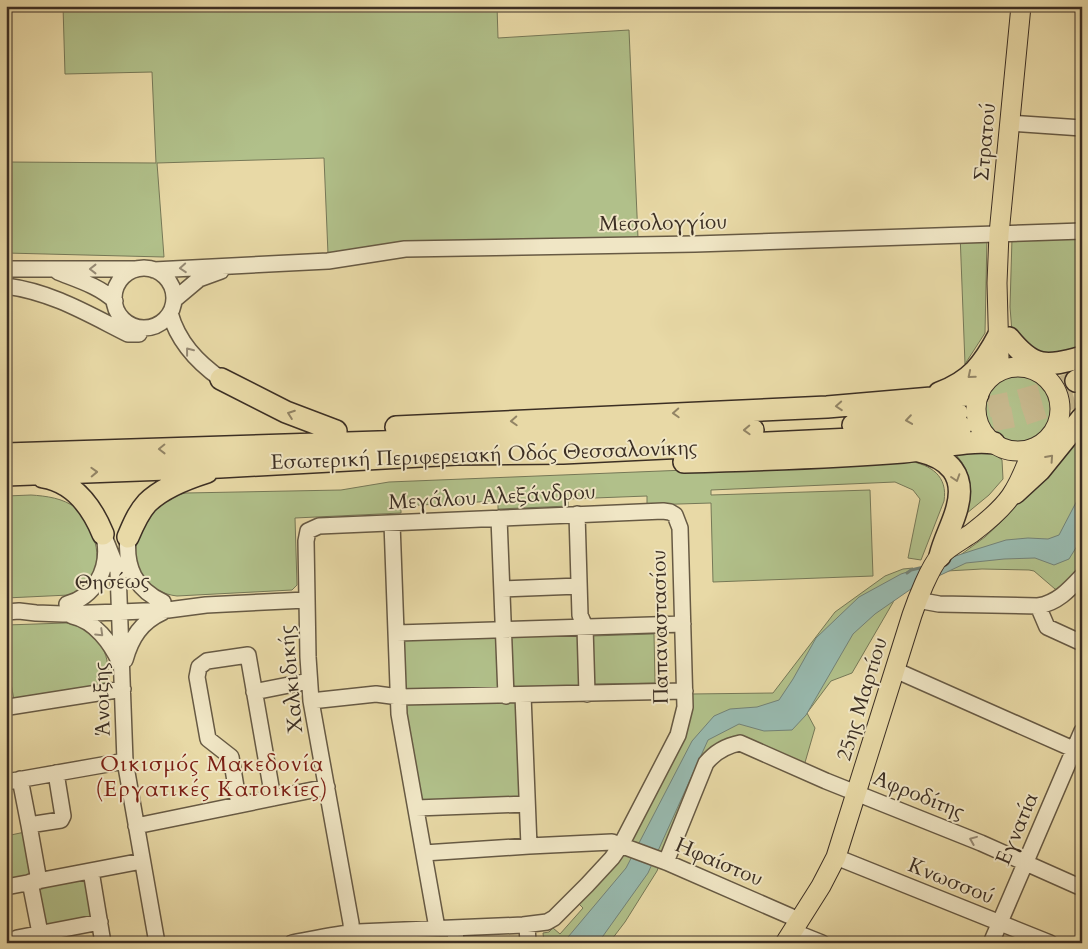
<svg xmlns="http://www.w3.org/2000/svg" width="1088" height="949" font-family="Cardo,serif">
  <rect width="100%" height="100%" fill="#e8d9a6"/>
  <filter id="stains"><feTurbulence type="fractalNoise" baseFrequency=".004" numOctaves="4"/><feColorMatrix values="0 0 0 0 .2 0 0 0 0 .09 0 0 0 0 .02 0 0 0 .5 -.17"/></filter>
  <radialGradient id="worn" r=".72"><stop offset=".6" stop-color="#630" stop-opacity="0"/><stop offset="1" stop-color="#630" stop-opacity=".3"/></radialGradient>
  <path fill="#b1c08a" stroke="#767857" d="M63 6H497L498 38 629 30 638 238 328 254 324 158 157 163 164 257 6 253V162L156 163 152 72 65 74Z
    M960 233 987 237 985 333 965 364Z
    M1082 236V348L1046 360 1012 332 1010 307 1012 238Z
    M983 409a35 35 0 1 1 70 0a35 35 0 1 1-70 0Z
    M1082 427V562L1069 580 1058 590 1055 589 1034 571 1029 570 982 569 947 571 959 556 985 537 1001 522Z
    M984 445 1002 460 1003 479 989 495 961 518C968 490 976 474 953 452Z
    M909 461C931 465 948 476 944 501L921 560 908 558 920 499 913 490 895 482 711 490V495L870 490 873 576 713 582 711 503 647 505V496L568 499V506L498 509V501L401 506V513L295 518 297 585 292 590 177 596C149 593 130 569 137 541 138 536 141 531 143 527 148 516 156 504 167 498 173 496 180 494 186 493L341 490 389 482Z
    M31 495C46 496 63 498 76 508 82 513 85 520 89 527 103 554 100 583 69 595L6 598V496Z
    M913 568 852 673 831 681 807 713 815 728 804 766 740 738 696 771 657 871 625 922 609 943H544L543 933 549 932 553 928 560 934 583 908 577 902 617 860 691 694 773 693 835 612 885 576 903 569Z
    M66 623C90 627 107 644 108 669 109 674 110 679 107 684L14 700 6 656V625Z
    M581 629 583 689 510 691 507 632Z
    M497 633 499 692 403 695 401 637Z
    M654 634 655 683 593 684 592 636Z
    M523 695 527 804 416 808 399 697Z
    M25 832 34 877 6 882V836Z
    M88 876 97 919 42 930 34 887Z"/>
  <path fill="#98b9ae" stroke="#738277" d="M1082 491V538L1069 559 1054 565 1035 558 1004 559 966 563 911 589 875 614 853 634 806 715 792 730 764 731 739 724 708 740 648 873 598 943H563L626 868 692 741 714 716 730 709 757 707 779 700 793 679 816 638 859 597 901 574 974 550 1006 540 1028 538 1048 539 1059 535Z"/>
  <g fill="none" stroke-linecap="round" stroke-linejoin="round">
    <path stroke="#738277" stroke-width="3" d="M907 573 911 570 924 567"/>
    <path stroke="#c6b78c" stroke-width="21" stroke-dasharray="21 11" stroke-linecap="butt" d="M957 413 1012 402 1044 393 1076 381
      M961 427 1023 415 1082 395"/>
    <g stroke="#675a44" stroke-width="18">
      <path id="minor" d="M1009 123 1082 128
        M114 298a30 30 0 1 1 60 0a30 30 0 1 1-60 0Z
        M6 269H135
        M154 270 328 261 405 249 695 244 1082 231
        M58 272C78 280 99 286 115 301
        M6 286C52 292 88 314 128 334H139
        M174 300 199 279 221 271
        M170 313C178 342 197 362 221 379
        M577 514 580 615 585 627 587 694
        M499 518 506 696
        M392 523 399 714 437 928
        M103 534 118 571 125 761 157 943
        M128 537C125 567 135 589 163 602
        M502 589 579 586
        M917 600 939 604 1038 606C1057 603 1069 590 1082 576
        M67 604C94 597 109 570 105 542
        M1038 606 1047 627 1082 643
        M6 612 19 611 36 613 63 614 120 612 168 610 206 605 306 600
        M72 616C95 621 111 643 120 663
        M397 633 683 624
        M125 660C131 638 141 622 163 612
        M895 670 1082 753
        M254 692 309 681
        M523 695 529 846
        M311 701 376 694 399 697 685 691
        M9 707 123 689
        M20 779 29 825
        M6 782 125 761
        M239 805 231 757 208 739 197 677 199 667 207 661 248 655 273 798
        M416 808 527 804
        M136 826 327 787
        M424 853 529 846 612 842 666 862 799 920
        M836 857 1050 943
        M666 862 706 763C715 752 725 746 740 743L826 781 981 843 1082 888
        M91 871 103 943
        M39 881 29 825 61 820 63 816 56 773
        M30 882 40 933
        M6 887 142 861
        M527 925 528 943
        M455 928 456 943
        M792 931 822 943
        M18 943 17 938 100 922
        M292 943C314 939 336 934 358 932L523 925 547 922 554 918 587 885 612 858 621 845 678 735 685 707 680 528 675 515 670 512 663 511 319 526 308 531 306 541 308 657 311 701 351 923 352 943
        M991 943 1082 731"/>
    </g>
    <g stroke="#3c2f24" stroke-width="21">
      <path id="major" d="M976 409a42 42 0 1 1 84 0a42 42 0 1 1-84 0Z
        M996 373 999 357 997 283 999 234 1021 6
        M785 943 821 886 836 857 912 615C917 600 930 567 940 556 948 547 962 540 972 533 1010 504 1017 492 1033 448"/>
    </g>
    <g stroke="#3c2f24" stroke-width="24">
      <path id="highway" d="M1009 338C1034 369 1046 367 1082 357
        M221 379 286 412 336 431
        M1076 381 1082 378
        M939 393C971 381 983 365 999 335
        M853 425 905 421 957 413
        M396 427 827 407 978 394
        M919 451C949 458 966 475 957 508 953 524 944 539 940 556
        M6 454 753 430
        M684 462C757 460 830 458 903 452 930 450 968 439 994 443
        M6 475 220 467 457 454 563 453 893 437 961 427
        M43 477C74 482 92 507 103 534
        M1015 493 1040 470 1082 418
        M128 537C133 525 138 513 147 503 161 489 188 478 207 472"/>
    </g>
    <use href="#minor" stroke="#f0e6c5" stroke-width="15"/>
    <use href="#major" stroke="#e8d9a6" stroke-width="19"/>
    <use href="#highway" stroke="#e8d9a6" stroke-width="21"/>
  </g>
  <defs><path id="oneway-chevron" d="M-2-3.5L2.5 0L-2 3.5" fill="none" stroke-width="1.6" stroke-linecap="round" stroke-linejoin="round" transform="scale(1.25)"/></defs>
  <g stroke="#968a74">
    <use href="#oneway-chevron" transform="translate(183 268) rotate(176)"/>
    <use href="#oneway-chevron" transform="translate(93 269) rotate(-180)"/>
    <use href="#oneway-chevron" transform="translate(189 351) rotate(-128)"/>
    <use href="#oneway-chevron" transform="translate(100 633) rotate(44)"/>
    <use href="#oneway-chevron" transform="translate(973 840) rotate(-158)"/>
  </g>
  <g stroke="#928465">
    <use href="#oneway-chevron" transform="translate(971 375) rotate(140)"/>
    <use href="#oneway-chevron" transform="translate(839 406) rotate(176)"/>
    <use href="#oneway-chevron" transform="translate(676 413) rotate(177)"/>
    <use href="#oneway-chevron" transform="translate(291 414) rotate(-160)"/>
    <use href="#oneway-chevron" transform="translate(909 420) rotate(172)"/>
    <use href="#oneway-chevron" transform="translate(514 421) rotate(177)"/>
    <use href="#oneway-chevron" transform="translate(747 430) rotate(178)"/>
    <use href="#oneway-chevron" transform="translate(162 449) rotate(179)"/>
    <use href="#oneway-chevron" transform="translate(1050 458) rotate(-48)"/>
    <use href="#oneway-chevron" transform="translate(94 472) rotate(-2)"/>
    <use href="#oneway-chevron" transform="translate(956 478) rotate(72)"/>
  </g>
  <g text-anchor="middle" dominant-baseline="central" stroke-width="4" stroke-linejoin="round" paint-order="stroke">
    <g font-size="21" fill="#3c2f24" stroke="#f0e6c5">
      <text transform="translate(985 142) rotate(-85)">Στρατού</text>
      <text transform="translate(663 223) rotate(-1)">Μεσολογγίου</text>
      <text transform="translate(484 455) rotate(-2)">Εσωτερική Περιφερειακή Οδός Θεσσαλονίκης</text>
      <text transform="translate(492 497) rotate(-3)">Μεγάλου Αλεξάνδρου</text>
      <text transform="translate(112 582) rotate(-2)">Θησέως</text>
      <text transform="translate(660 627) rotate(-91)">Παπαναστασίου</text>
      <text transform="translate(291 679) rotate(-95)">Χαλκιδικής</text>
      <text transform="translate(102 699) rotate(-92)">Άνοιξης</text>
      <text transform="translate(862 699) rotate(-73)">25ης Μαρτίου</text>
      <text transform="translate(919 795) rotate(22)">Αφροδίτης</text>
      <text transform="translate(1017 829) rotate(-67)">Εγνατία</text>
      <text transform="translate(719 862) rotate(23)">Ηφαίστου</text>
      <text transform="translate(951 881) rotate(22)">Κνωσσού</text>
    </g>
    <g font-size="22" letter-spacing="1" fill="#7a1f14" stroke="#f0e6c5">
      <text x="212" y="764">Οικισμός Μακεδονία<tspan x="212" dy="25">(Εργατικές Κατοικίες)</tspan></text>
    </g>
  </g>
  <rect width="1088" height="949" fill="none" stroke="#e8d9a6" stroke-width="25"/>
  <rect x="8" y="8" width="1073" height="934" fill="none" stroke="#3c2f24" stroke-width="2.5"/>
  <rect x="12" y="12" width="1063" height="924" fill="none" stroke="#3c2f24"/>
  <rect width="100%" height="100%" filter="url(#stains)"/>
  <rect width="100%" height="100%" fill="url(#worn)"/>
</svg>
